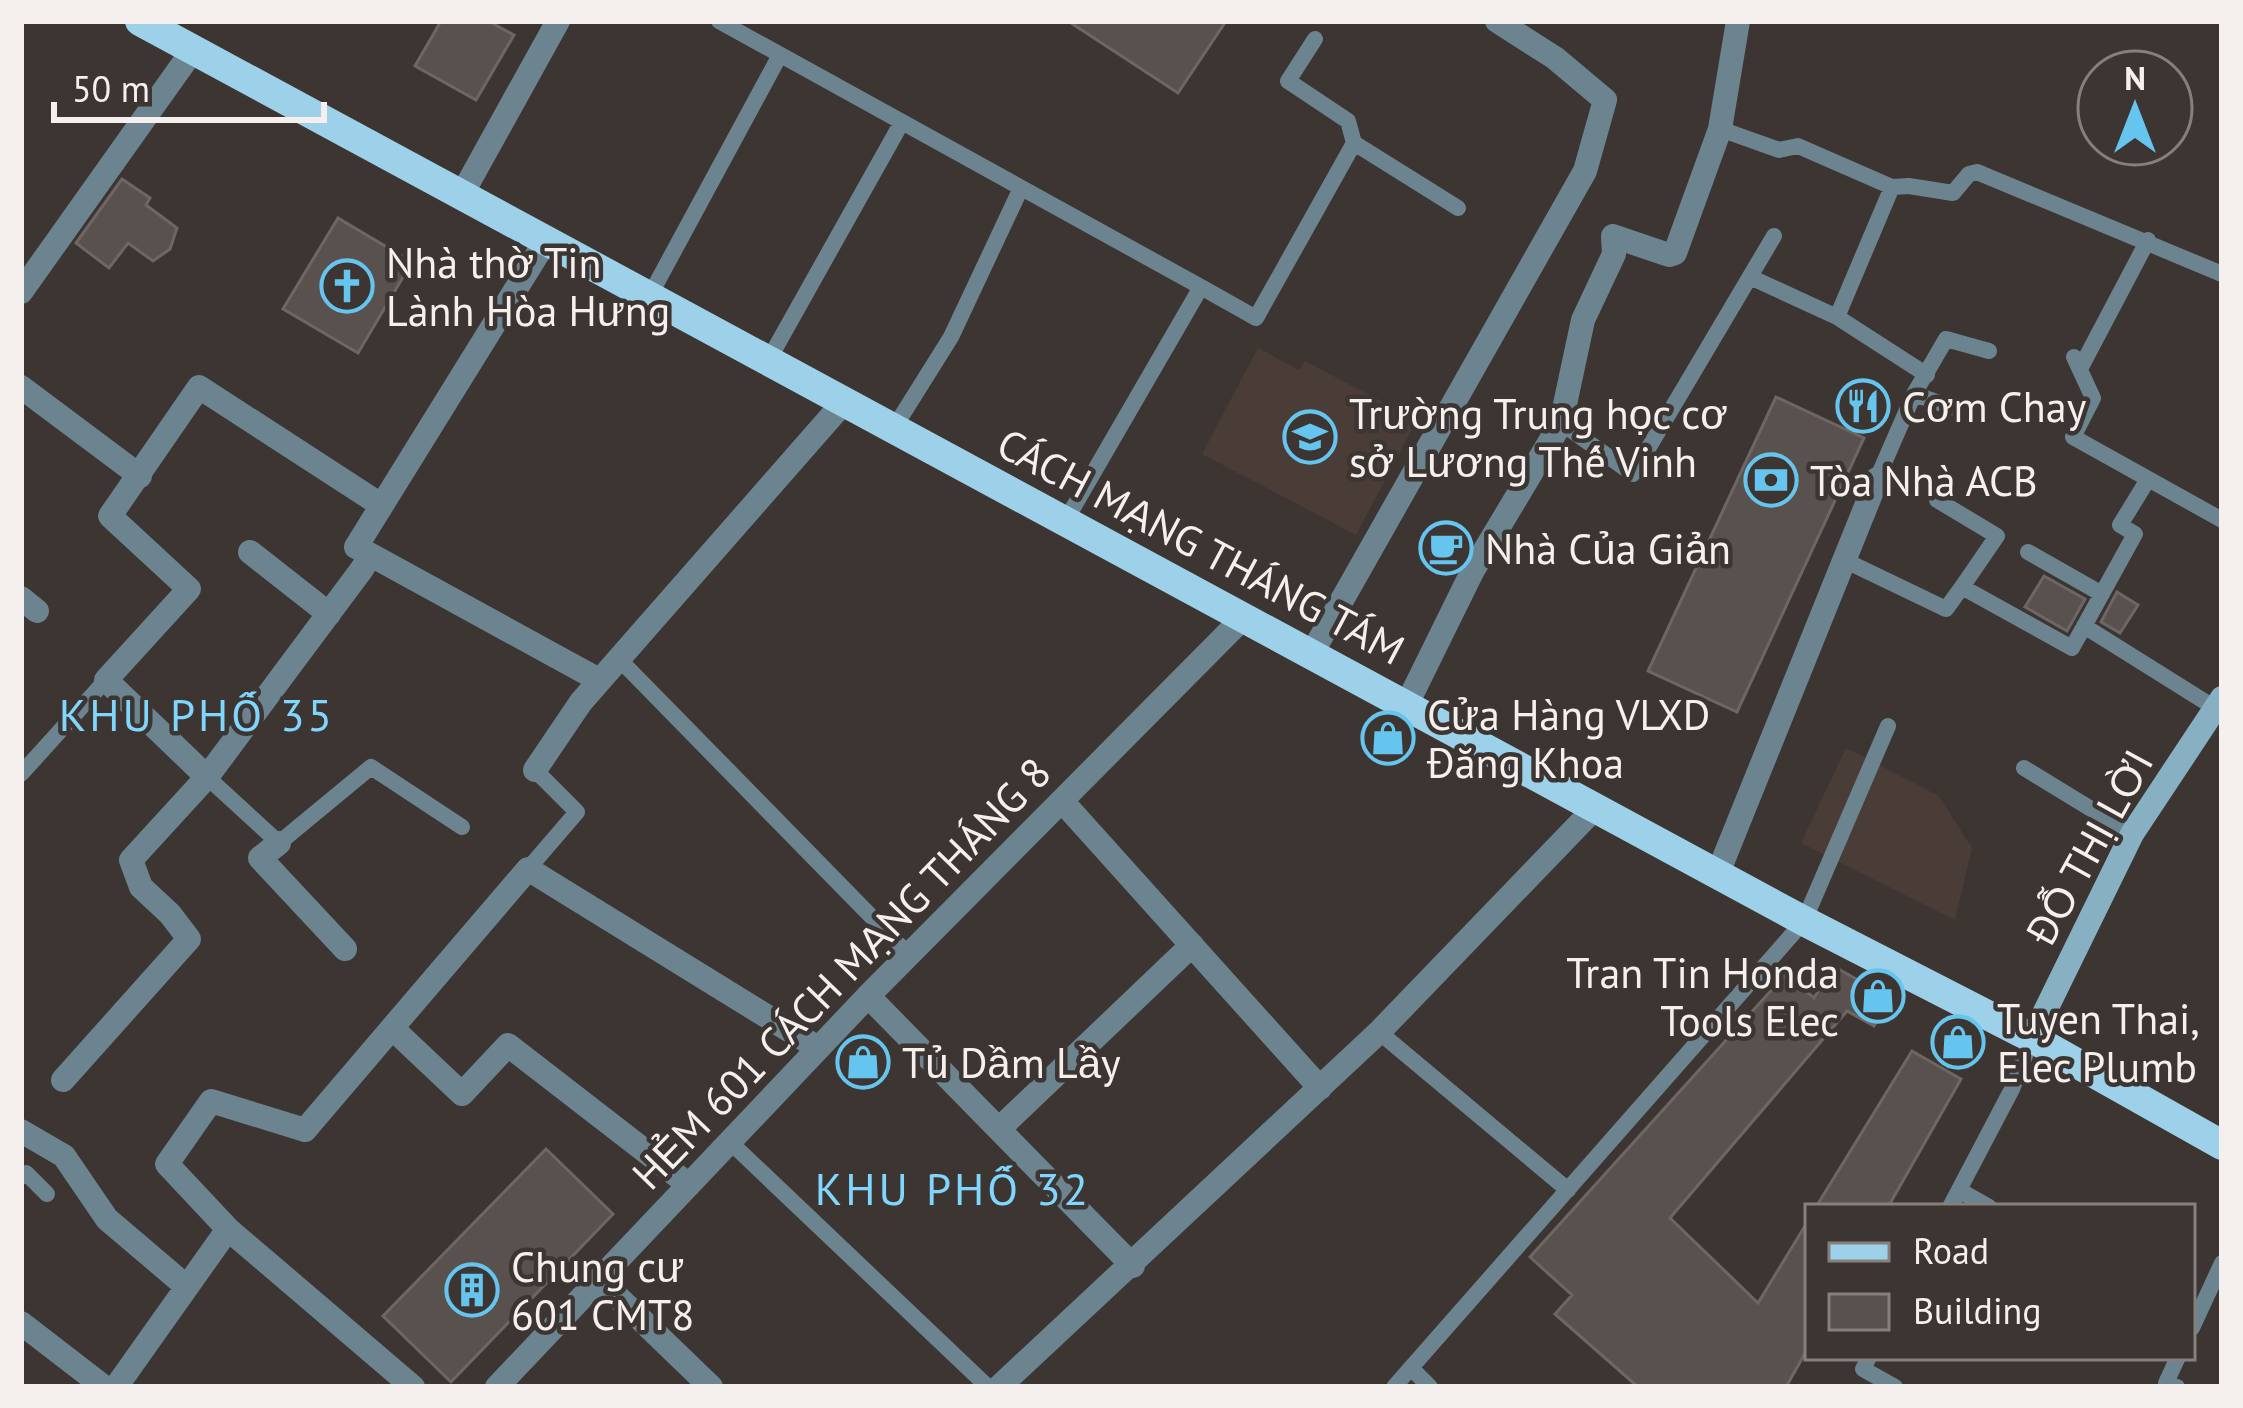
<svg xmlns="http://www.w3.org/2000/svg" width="2243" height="1408" font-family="'PT Sans',sans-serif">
  <rect width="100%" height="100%" fill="#3c3532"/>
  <path fill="#4a3d38" d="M1258 348 1299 370 1305 361 1417 420 1356 535 1202 454Z
    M1846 748 1939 796 1972 848 1955 920 1801 843Z"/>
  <path fill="#59514e" stroke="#6e6663" stroke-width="3" d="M441 21H488L514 35 476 100 415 66Z
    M1068 21H1226L1178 93Z
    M122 179 150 198 146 205 177 228 170 249 153 261 128 243 109 268 76 243Z
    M338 218 412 262 358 353 283 309Z
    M1776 397 1864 438 1737 712 1648 671Z
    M2044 576 2085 599 2067 631 2025 607Z
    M2117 592 2138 605 2120 633 2101 622Z
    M1833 966 1890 998 1874 1026 1847 1011 1670 1218 1758 1303 1808 1221V1348L1786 1387H1638L1555 1314 1572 1295 1530 1257 1786 974 1814 998Z
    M1912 1051 1961 1079 1888 1207H1816Z
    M546 1149 613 1214 451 1382 383 1316Z"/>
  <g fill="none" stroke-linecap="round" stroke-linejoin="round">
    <path stroke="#6b8490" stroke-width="16" d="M719 21 1201 287
      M1315 39 1288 81 1348 121 1354 143
      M1720 129 1779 150 1798 146 1892 187 1909 186 1953 193 1969 174 1977 172 2222 274
      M1750 277 1837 317 1892 187
      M649 297 780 55
      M1837 317 1927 375
      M2074 357 2093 398 2073 437 2222 520
      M768 361 902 122
      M2080 369 2148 240
      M1914 394 1962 411
      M1561 423 1633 474 1774 236
      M894 428 951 337 1021 188
      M1877 479 1914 394 1946 339 1989 351
      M1937 500 1997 536 1962 587
      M1066 520 1201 287 1256 318 1354 143 1458 208
      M2028 552 2102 594
      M1844 560 1946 609 1962 587 2072 648 2135 534 2120 525 2147 481
      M2084 626 2215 708
      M618 658 909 955
      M2024 768 2132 834
      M21 774 106 680
      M207 777 279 843 371 767 462 827
      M528 869 577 812 535 770
      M1379 1032 1568 1190
      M730 1142 988 1387
      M21 1177 26 1173 47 1194
      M1959 1190 1989 1207
      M1950 1207 2012 1089 2032 1038
      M2192 1328 2222 1263
      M1869 1357 1863 1369 1895 1387
      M1411 1368 1430 1387
      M1394 1387 1804 921 1888 726
      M2177 1387 2166 1383 2178 1357"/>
    <path stroke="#6b8490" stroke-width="24" d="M461 196 558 21
      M21 292 193 50
      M21 387 140 476
      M250 552 329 614
      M371 555 599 680
      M21 598 37 611
      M1312 653 1585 171 1605 100 1555 58 1497 21
      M1407 704 1473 570 1561 423 1583 320 1614 254 1613 236 1669 255 1675 253 1720 129 1738 21
      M535 770 581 702 844 402
      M207 777 106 680 189 589 110 516 199 387 381 505
      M1062 801 1320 1088
      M279 843 260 858 345 949
      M1718 873 1877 479
      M868 996 1133 1266
      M392 1028 528 869 818 1048
      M63 1080 189 939 170 914 141 887 131 860 207 777 362 569 371 555 356 547 545 242
      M999 1129 1192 945
      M21 1131 64 1156 107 1219 187 1287
      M599 1279 711 1387
      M21 1323 104 1387
      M116 1387 228 1229
      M413 1387 228 1229 167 1164 211 1101 305 1130 392 1028 462 1094 508 1045 689 1185
      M497 1387 868 996 1244 617
      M999 1387 1379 1032 1596 807"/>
    <path stroke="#88b0c3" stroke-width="24" d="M2032 1038 2132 834 2222 698"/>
    <path stroke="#9dd1ea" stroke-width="30" d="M140 21 1804 921 2032 1038 2222 1145"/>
  </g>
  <defs>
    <g id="church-ring" transform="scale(2.7)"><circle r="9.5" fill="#3c3532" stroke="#65c5ef" stroke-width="1.5"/><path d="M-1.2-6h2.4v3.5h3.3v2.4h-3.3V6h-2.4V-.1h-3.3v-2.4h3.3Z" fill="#65c5ef"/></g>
    <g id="restaurant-ring" transform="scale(2.7)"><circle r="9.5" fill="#3c3532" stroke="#65c5ef" stroke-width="1.5"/><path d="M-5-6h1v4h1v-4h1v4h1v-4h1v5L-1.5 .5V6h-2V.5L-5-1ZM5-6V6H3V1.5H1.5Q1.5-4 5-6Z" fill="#65c5ef"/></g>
    <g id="school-ring" transform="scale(2.7)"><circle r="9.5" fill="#3c3532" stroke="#65c5ef" stroke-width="1.5"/><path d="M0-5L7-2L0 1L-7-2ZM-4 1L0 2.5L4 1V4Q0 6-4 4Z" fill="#65c5ef"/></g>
    <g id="bank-ring" transform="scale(2.7)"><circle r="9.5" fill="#3c3532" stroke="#65c5ef" stroke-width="1.5"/><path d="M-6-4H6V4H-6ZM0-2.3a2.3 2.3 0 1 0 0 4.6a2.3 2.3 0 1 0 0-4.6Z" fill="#65c5ef"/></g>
    <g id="cafe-ring" transform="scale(2.7)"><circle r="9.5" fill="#3c3532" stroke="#65c5ef" stroke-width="1.5"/><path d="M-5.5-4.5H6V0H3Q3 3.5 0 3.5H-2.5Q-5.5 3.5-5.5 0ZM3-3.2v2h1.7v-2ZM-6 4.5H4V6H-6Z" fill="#65c5ef"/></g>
    <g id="shop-ring" transform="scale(2.7)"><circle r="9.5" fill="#3c3532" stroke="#65c5ef" stroke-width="1.5"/><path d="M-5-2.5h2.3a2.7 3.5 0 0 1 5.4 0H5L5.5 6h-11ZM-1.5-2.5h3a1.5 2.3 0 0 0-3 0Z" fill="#65c5ef"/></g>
    <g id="building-ring" transform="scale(2.7)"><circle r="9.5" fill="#3c3532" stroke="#65c5ef" stroke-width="1.5"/><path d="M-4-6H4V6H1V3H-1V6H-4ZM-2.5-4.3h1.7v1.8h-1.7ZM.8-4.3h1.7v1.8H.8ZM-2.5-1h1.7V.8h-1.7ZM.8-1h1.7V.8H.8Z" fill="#65c5ef"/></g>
  </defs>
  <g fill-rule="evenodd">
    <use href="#church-ring" x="347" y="286"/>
    <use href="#restaurant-ring" x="1863" y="406"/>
    <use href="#school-ring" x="1310" y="437"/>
    <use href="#bank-ring" x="1771" y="480"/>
    <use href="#cafe-ring" x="1446" y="548"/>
    <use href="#shop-ring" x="1388" y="738"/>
    <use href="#shop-ring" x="1878" y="996"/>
    <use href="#shop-ring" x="1958" y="1042"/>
    <use href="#shop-ring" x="863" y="1062"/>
    <use href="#building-ring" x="472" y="1290"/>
  </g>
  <g text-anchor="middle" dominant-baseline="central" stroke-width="9" stroke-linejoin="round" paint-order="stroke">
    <g font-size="42" fill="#f5f0ee" stroke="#3c3532" text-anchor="start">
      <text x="386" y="262">Nhà thờ Tin<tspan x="386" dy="48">Lành Hòa Hưng</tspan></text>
      <text x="1902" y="406">Cơm Chay</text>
      <text x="1349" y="413">Trường Trung học cơ<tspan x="1349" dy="48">sở Lương Thế Vinh</tspan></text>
      <text x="1810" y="480">Tòa Nhà ACB</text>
      <text x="1485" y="548">Nhà Của Giản</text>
      <text x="1427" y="714">Cửa Hàng VLXD<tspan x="1427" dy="48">Đăng Khoa</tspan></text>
      <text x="1839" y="972" text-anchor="end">Tran Tin Honda<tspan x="1839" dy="48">Tools Elec</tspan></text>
      <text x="1997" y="1018">Tuyen Thai,<tspan x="1997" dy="48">Elec Plumb</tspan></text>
      <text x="902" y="1062">Tủ Dầm Lầy</text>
      <text x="511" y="1266">Chung cư<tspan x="511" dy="48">601 CMT8</tspan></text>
    </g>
    <g font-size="42" fill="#f5f0ee" stroke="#3c3532">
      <text transform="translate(1201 546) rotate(28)">CÁCH MẠNG THÁNG TÁM</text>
      <text transform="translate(2089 847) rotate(-61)">ĐỖ THỊ LỜI</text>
      <text transform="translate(841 973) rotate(-46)">HẺM 601 CÁCH MẠNG THÁNG 8</text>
    </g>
    <g font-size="45" letter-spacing="3" fill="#80d6fd" stroke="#3c3532">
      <text x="197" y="714">KHU PHỐ 35</text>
      <text x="953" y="1188">KHU PHỐ 32</text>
    </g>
  </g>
  <rect width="2243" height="1408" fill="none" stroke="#f5f0ee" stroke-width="48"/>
  <rect x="1805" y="1204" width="390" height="156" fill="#3c3532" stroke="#86807d" stroke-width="3"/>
  <rect x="1829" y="1243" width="60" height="18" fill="#9dd1ea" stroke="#86807d" stroke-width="3"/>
  <text x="1913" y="1264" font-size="36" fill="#f5f0ee">Road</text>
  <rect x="1829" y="1294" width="60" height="36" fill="#59514e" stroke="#86807d" stroke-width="3"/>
  <text x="1913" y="1324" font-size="36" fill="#f5f0ee">Building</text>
  <g transform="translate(2135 108)"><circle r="57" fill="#3c3532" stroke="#86807d" stroke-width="3"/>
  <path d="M0-9L21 45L0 30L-21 45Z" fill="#65c5ef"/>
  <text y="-18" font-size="33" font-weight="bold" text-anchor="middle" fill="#f5f0ee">N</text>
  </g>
  <path d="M54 102v18h270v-18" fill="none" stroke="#f5f0ee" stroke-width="6"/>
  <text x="72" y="102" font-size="36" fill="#f5f0ee" stroke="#3c3532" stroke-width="9" paint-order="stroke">50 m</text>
</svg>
